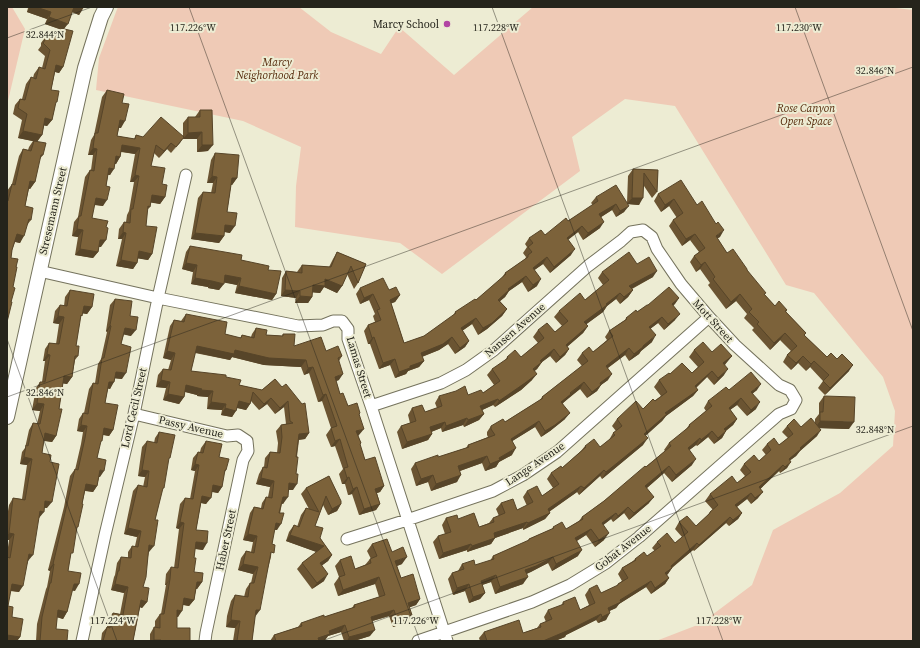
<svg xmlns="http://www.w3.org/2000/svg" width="920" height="648" font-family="'Source Serif 4',serif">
  <rect width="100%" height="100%" fill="#edecd3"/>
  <path fill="#efcab6" d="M7 7H12L25 29 7 105Z
    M118 7H299L331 32 381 54 399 27 454 75 533 7H887L913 10V641H656L700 624 752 585 773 530 840 493 893 446 895 411 883 377 814 293 786 285 675 106 625 99 572 137 580 171 442 274 400 243 295 227 296 186 301 147 243 121 96 90 99 58 116 12Z"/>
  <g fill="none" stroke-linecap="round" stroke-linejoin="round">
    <g stroke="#75735d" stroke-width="13">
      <path id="minor" d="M39 271 158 298 298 326 323 325 333 321H342L348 329V339L371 406 447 641
        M371 406 441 383 466 370 494 350 588 266 621 241 631 232 643 230 652 237 657 249 681 284 709 317 735 345 779 385 790 390 796 400 791 409 779 414 639 537 606 563 570 585 532 602 418 641
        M134 414 227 436 238 435 247 441 248 451 243 460 206 633 205 641
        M347 539 407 520 493 491 523 475 557 452 709 317
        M82 641 105 535 134 414 158 298 186 175"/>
    </g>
    <g stroke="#75735d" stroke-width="16">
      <path id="tertiary" d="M7 417 85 68 101 17 106 7"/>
    </g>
    <use href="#minor" stroke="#fff" stroke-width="11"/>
    <use href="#tertiary" stroke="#fff" stroke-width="14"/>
  </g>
  <path fill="#6b5432" d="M27 7H84L79 15 72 12 64 29 63 67 59 73 55 72 51 90 55 106 52 120 47 126 44 125 42 135 37 141 43 155 39 160 35 182 30 189 29 188 25 206 31 220 27 225 20 243 15 242 12 250 11 258 16 267 7 322V191L12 184 19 156 23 149 28 150 29 147 33 141 18 138 22 120 13 114 15 105 20 99H22L26 84 31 77 33 78 34 74 39 67 42 68 45 56 38 50 41 46V43L46 36H55L59 29 45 24 47 19 27 12 28 8Z
    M107 90 122 103 121 128H119L117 136 134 139 136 135 143 137 183 136V123L188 117H195L200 110 208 151 197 152V139H183V138L171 153 167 149 159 158 154 153 151 166 162 184 165 197 160 204 151 202 150 207 147 210 146 226 152 254 148 260 138 258 137 263 133 269 116 266 122 239H118L119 229 124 222H126L127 215 129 211 134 182H130L135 154 121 152 120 157 116 164H115L110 175H108L103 206 94 205 92 218 101 247H99L98 252 93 258 75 255 78 237 72 236 74 222 78 217 85 177 90 170H91L93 155H88L91 140 94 135 102 97Z
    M215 153 237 178 232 185H231L227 212 230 233 224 232V236L219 243 191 239 198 198 203 192 211 193 213 183H207L211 160Z
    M633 169 658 170 657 192 652 198 644 186 639 205 628 204 624 212 616 217 612 210 601 217 600 228 583 240 578 232 568 240 571 255 550 273 543 264 534 270 537 286 528 292 522 282 509 291 505 297 500 301 507 309 502 316 487 329 478 335 472 324 462 331 469 341 465 347 455 354 448 344 439 350 422 357 424 361 419 367 408 371 406 374 395 378 390 365 379 369 370 344H368L364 331 368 325 375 322 373 316 375 314 369 300 360 304 356 294 360 288 389 290 400 295 395 302 391 303 404 343 424 336 453 316 455 312 476 300 501 279 505 273 525 259 526 257 523 253 527 247 525 244 529 238 545 235 568 221 593 205 591 203 596 197 627 203 628 176Z
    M658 194 697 205 720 237 717 238 727 253 747 270 764 294 775 306 787 310 786 312 806 333 804 335 827 357 849 371 825 395 818 388 823 381 810 367 806 371 798 363 791 370 783 362 787 355 791 351 780 340 770 350 752 330 754 328 744 318 747 314 736 301 726 309 708 285 710 283 700 269 696 272 690 262 694 256 699 252 690 240 682 246 669 226 673 220 677 218 669 206 661 212 654 201Z
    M190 246 241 260 268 270 276 294 272 300 235 293 237 285 224 282 219 290 208 288V287L191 284 193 272 182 269 186 252Z
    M337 252 366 264 358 283 354 289 347 274 342 286 337 293 324 287 320 293 312 292V297L308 303H295L296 298 281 296 282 278 286 271 297 272 302 265 329 267 333 259Z
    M637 264 653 277 632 289 633 290 628 297 620 304 616 299 607 306 603 312 586 324 588 326 583 333 567 347 569 349 565 355 556 363 550 356 542 362 537 369 534 371 532 380 521 390 495 407 493 405 482 410 484 414 479 420 464 427 463 425 442 432 441 428 431 432 432 434 428 440 402 449 397 432 401 426 410 423 408 415 412 408 425 412 437 408 435 403 439 396 468 395 483 393 494 385 487 375 492 369 505 361 507 357H521L538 343 533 337 538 330 555 332 562 326 554 317 559 311 585 300 603 285 598 278 602 272Z
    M70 290 92 307 87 314 83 313 80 318 76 346 78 356 75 360 72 377 67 384 63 383 59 409 56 436 52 442 44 441 42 453 50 462 47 508H44L39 518 28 561 19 592 10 591 8 606 20 637 17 641H7V554L9 540H7V517L9 505 13 498 22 499 27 465 20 464 22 452 25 448 29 430 33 423 37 424 40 411 32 410 36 388 40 382H42L45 361H43L45 349 49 343 56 344 59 324 53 323 55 311 60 305 64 306 65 297Z
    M679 298 673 306 675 320 664 330 658 323 651 328 652 342 641 351 639 354 629 361 625 355 608 368V380L601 385 597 391 587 398 580 389 568 398 563 403 565 419 550 431 541 437 535 427 512 441V455L499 462 496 467 485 471 482 463 460 471 457 482 431 491 428 482 416 486 411 469 415 463 438 457 466 448 468 445 488 437 487 435V432L491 426 505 422 540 400 542 397 582 366 577 360 582 353 593 352 607 340 605 337 609 331 625 320 626 318 637 312 648 305Z
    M115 299 130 316 131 336 124 334 121 344 122 379 115 378 110 389 108 388 105 403 113 430 109 436 103 435 100 443 97 458 100 477H99L97 486 93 492 85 491 70 558 68 571 75 591 72 590 67 612 63 619 57 617 56 629 67 641H36L37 624 46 589 47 587 50 571 48 570 64 507 70 476 75 469V470L81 444 83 432 77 431 79 419 83 413H84L89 389 93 383H95L98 364 101 359 107 332 106 331 110 305Z
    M186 314 225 334 240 338 242 335 251 337 252 334 256 328 266 335 282 336 283 334 294 346 326 351 342 356 339 361V380L336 381 340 394 348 406 360 413 359 415V435L358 436 361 443 360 445 365 460 384 486 380 492 377 493 380 504 376 510 359 515 352 494 348 495 345 484H342L339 474 343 469 335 446 331 447 326 435 331 428 322 401 318 402 309 373 304 375 301 367 264 365 232 357 230 360 195 353 191 371 226 377 239 385 262 390 275 379 309 433 305 439 299 440 293 490H289L283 504 282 503 277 530H274L272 544 271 557 255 616 252 641H233L235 628 226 627 227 616 231 601 235 595 244 597 246 589 250 583H251L253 574 238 570 241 558 246 551 251 552 253 542 243 540 250 513 254 507 261 508 262 503 266 497H268L270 487 256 484 259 474 263 467H264L265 458 270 452 277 453 278 443 276 431 281 425 286 424 284 407 275 414 267 404 259 410 251 401 250 404 246 410 237 408 232 417 221 415 222 410 207 409 208 397 197 396V395L185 392 184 397 179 404 163 400 166 388 156 387 158 375 163 369 168 370 171 360 163 358 170 326 174 320 181 321Z
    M694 350 712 352 732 356 727 362 725 365 724 375 714 385 707 377 696 388 698 390 693 396 666 416 662 421 645 435 643 445 602 479 600 476 579 495 577 492 549 512 550 513 545 519 523 530V528L495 538 491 544 467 552V550L439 559 433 542 438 536 445 534 442 525 446 518 458 519 479 527 489 523 493 518 499 516 496 509 501 503 517 510 527 506 523 497 527 491 542 496 553 488 547 479 551 473 562 468 581 451 585 446 600 447 609 440 613 433 616 431 612 426 617 419 643 409 661 396 654 387 659 380 670 374 692 373 698 367 689 357Z
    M729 390H757L753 393 756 409 747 416 737 405 730 410 737 419 733 425 726 431 722 438 714 444 708 437 697 446 696 445 689 450 692 465 672 482 664 473 647 488 649 503 629 520 624 513 613 522 611 519 603 525 604 540 595 547 586 535 577 541 578 556 552 571 548 563 526 574 523 584 495 594 491 582 482 585 485 593 480 599 469 603 465 591 453 595 448 579 452 573 458 571 462 564 475 565 490 561 493 556 528 541 529 539 552 529 553 527 566 529 579 521 582 517 604 501 665 451 664 450 669 443 685 431 689 425 706 411 704 408 708 401Z
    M824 396 849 429 819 428 817 436 800 451 796 456 790 460 787 468 780 473 779 471 760 489 758 498 751 504 747 499 737 507 742 513 738 519 729 526 726 523 694 551 693 550 672 568 667 575 669 578 665 584 651 594 646 587 619 604 616 608 609 611 606 620 598 623 596 620 566 635 565 637 555 641H480L479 638 484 632 523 633 537 628 540 624 546 622 544 617 548 610 561 606 563 602 580 610 589 605 585 595 589 589 601 593 617 586 618 584 622 581 618 574 622 568 633 561 635 559 647 556 655 551 652 548 657 542 675 543 682 537 675 529 679 522 696 526 707 516 710 512 713 510 705 501 710 494 737 483 745 476 740 470 744 464 759 461 766 455 762 450 767 444 779 445 788 438 782 432 787 426 801 427 815 423V419L819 414V403Z
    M159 432 168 461 162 491 155 520 149 552V551L143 587 147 602 142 608 140 607 133 641H101L102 633 107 627 108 619 113 613 120 614 124 593 111 590 114 577 115 575 117 563 121 557 128 558V552L132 546H135L137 537 124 534 133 491 138 485 143 487 145 477 138 476 142 447 147 441 154 443 155 438Z
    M206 441 219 457 226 470 224 473 222 487 218 493 212 492 206 504 201 503 196 530 203 550 195 549 194 558V572L202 582 197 589H196L194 600 189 606 183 605 178 617H177V628L190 641H150V634L154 627H155V621L160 614H161L166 585H165L166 574 171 567 174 568 179 529 176 528 180 504 185 498 190 499 195 471 191 470 193 458 198 452H200L201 448Z
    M329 476 341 504 337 511 328 515 323 505 315 526 320 538 332 555 328 561 322 565 324 581 312 589 297 569 302 563 317 552 286 541 289 532 294 525 297 527 301 515 306 508 309 509 301 494 306 488Z
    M372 544 392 552 402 564 397 566 401 578 420 599 416 605 409 607 407 622 393 627 389 616 372 621 370 636 354 641H344L341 632 328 636 325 640 323 641H270L274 635 298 627 301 623 324 617 352 608 354 605 379 597 375 584 338 596 334 584 339 577 335 566 340 560 355 569 365 565 370 559H371L367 551Z"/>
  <path fill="#574529" d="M30 7H36L51 12 47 19 27 12Z
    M73 7H80L83 8 79 15 70 11Z
    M49 17 68 24 63 30 45 24Z
    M56 65 63 67 59 73 52 71Z
    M45 118 52 120 47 126 41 125Z
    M120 120 125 121 121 128 116 127Z
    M23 131 42 135 37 142 18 138Z
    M202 132 197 139H183L188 133Z
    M184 137 180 143 171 153 176 147Z
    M171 143 167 149 159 158 164 151Z
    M122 145 140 148 135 154 118 151Z
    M202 145H213L208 151 197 152Z
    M93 148 97 149 93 155H88Z
    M116 156 120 157 116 164 112 163Z
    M109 168 114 169 110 175 104 174Z
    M135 175 139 176 134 182H130Z
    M212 176 217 177 213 183H207Z
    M232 178H237L232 185H228Z
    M30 181 35 182 30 189 26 188Z
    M152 195 165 197 160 204 147 202Z
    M96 198 107 200 103 206 91 204Z
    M632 198H643L639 205 627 204Z
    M674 199 669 206 661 212 665 205Z
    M616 204 612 210 595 221 599 214Z
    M629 206 624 212 616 217 620 211Z
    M604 222 600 228 583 240 588 233Z
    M225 225 235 226 230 233 221 231Z
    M582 226 578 232 562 244 567 238Z
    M77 229 83 230 78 237 72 236Z
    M724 230 720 237 711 242 716 236Z
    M123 232 126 233 122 239H118Z
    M195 233 224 236 219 243 191 239Z
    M17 234 24 236 20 243 12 241Z
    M695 234 690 240 682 246 686 239Z
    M100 240H106L101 247 95 246Z
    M80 249 98 252 93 258 75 255Z
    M575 249 571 255 550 273 554 267Z
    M139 251 152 254 148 260 135 258Z
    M547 257 543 264 529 274 533 268Z
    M121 260 137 263 133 269 116 266Z
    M705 262 700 269 696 272 701 265Z
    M186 263 197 265 193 272 182 269Z
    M657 271 653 277 625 292 629 286Z
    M225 275 241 278 237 285 221 282Z
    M526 276 522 282 509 291 505 297 494 306 508 289Z
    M195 278 212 281 208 287 191 284Z
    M325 279 342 286 337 293 324 287 320 293 308 292 313 285Z
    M541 279 537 286 528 292 533 285Z
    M212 281 224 284 219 290 208 288Z
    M239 286 276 294 272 300 235 293Z
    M285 290 300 291 296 298 281 296Z
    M633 290 628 297 620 304 624 297Z
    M620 293 616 299 607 306 603 312 580 329 584 322Z
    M373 294 369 300 360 304 364 298Z
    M740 294 736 301 726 309 731 302Z
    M400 295 395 302 385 306 390 300Z
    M300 296 312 297 308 303H295Z
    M679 298 675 304 667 311 672 304Z
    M84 306 92 307 87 314 79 313Z
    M507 309 502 316 487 329 478 335 483 328Z
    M680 314 675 320 664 330 668 324Z
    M58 316 64 317 59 324 53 323Z
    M662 317 658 323 645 333 649 327Z
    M476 318 472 324 456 335 461 328Z
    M110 325 111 326 107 332 106 331Z
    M588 326 583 333 562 351 566 345Z
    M125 328 136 330 131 336 121 334Z
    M785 333 780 340 770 350 774 343Z
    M656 335 652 342 641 351 639 354 629 361 634 354Z
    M374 337 370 344H368L372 338Z
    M452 337 448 344 439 350 416 359 421 353Z
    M469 341 465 347 455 354 460 348Z
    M197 346 235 350 306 360 301 367 264 365 232 357 230 360 193 352Z
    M629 348 625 355 602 372 606 366Z
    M554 349 550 356 542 362 537 369 529 376 540 361Z
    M569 349 565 355 556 363 560 357Z
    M167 351 175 353 171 360 163 358Z
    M47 354 50 355 45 361H43Z
    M732 356 727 362 719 370 723 363Z
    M803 356 798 363 791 370 796 363Z
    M395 359 390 365 379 369 383 363Z
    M424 361 419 367 408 371 406 374 395 378 399 372 410 366Z
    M814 361 810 367 806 371 811 364Z
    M853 365 849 371 825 395 830 388Z
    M313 367 309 373 304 375 308 368Z
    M728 369 724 375 714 385 718 378Z
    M712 371 707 377 690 393 695 386Z
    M116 372 126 373 122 379 111 378Z
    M343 374 339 380 330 383 335 377Z
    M537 374 532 380 521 390 495 407 499 401Z
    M612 374 608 380 601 385 597 391 587 398 592 392 600 383Z
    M64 376 72 377 67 384 59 383Z
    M161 380 170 382 166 388 156 387Z
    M109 382H114L110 389 105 388Z
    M584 382 580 389 557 408 561 402Z
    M761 384 757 390 747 398 751 392Z
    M186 385 202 389 197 395 182 391Z
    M201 390 213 391 208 397 197 396Z
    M698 390 693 396 666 416 662 421 640 441 644 434 665 413Z
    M168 394 184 397 179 404 163 400Z
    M326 394 322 401 318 402 323 395Z
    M271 398 267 404 259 410 264 404Z
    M741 398 737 405 724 414 729 408Z
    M498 399 493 405 476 413 480 406Z
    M239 401 250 404 246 410 234 407Z
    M288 401 284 407 275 414 280 408Z
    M211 402 226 404 222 410 207 409Z
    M760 402 756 409 747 416 751 410Z
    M37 403 44 404 40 411 32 410Z
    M225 408 236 411 232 417 221 415Z
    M570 413 565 419 550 431 541 437 545 431Z
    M484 414 479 420 464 427 468 420Z
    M467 418 463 425 442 432 446 426Z
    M737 419 733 425 720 435 724 429Z
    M539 421 535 427 506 445 511 439Z
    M820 421 854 422 849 429 815 428Z
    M445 422 441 428 426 434 430 427Z
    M81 425 87 426 83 432 77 431Z
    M104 428 113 430 109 436 100 434Z
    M364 429 359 435 352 438 356 431Z
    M821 430 817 436 800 451 796 456 784 465 789 459 800 448Z
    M712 431 708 437 697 446 701 440Z
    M726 431 722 438 714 444 718 438Z
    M45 433 56 436 52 442 41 440Z
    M309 433 305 439 295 440 299 434Z
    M432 434 428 440 402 449 407 442Z
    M648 438 643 445 602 479 606 472Z
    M700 438 696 445 683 455 688 448Z
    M340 439 335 446 331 447 335 441Z
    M516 448 512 455 499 462 496 467 485 471 490 464Z
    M487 456 482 463 454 473 458 466Z
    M24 457 32 459 27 465 20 464Z
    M696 459 692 465 672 482 676 475Z
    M791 462 787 468 780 473 785 467Z
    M195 464 199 465 195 471 191 470Z
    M783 465 779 471 755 494 759 487Z
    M669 466 664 473 641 493 645 486Z
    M100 470 104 471 100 477 96 476Z
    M142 470 149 471 145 477 138 476Z
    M604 470 600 476 579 495 584 488Z
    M433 475 428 482 416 486 421 479Z
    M461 475 457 482 431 491 436 484Z
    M349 477 345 484H342L347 478Z
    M261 478 274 481 270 487 256 484Z
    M289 483 297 484 293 490H285Z
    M86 484 97 486 93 492 82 490Z
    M213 485 222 487 218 493 209 491Z
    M384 486 380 492 371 495 375 489Z
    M581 486 577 492 544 515 550 513 545 519 523 530 528 523Z
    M357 487 352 494 348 495 353 489Z
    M763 492 758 498 751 504 755 498Z
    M751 493 747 499 731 511 735 505Z
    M202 496 211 498 206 504 197 502Z
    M283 497H288L283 504 279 503Z
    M654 497 649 503 629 520 634 513Z
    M45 501 52 502 47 508 41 507Z
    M341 504 337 511 328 515 332 509Z
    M380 504 376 510 359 515 364 509Z
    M628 507 624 513 613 522 618 516Z
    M40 511 44 512 39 518H35Z
    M616 513 611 519 597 530 602 523Z
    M742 513 738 519 729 526 733 520Z
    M730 517 726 523 694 551 699 545Z
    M180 522 184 523 179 529 176 528Z
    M527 522 523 528 495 538 491 544 467 552 472 546 494 533Z
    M276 523 281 524 277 530 271 529Z
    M128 528 141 531 137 537 124 534Z
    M591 529 586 535 571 544 575 538Z
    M9 533 14 534 9 540H7V535Z
    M609 533 604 540 595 547 599 540Z
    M248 534 257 536 253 542 243 540Z
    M290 535 324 546 319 553 286 541Z
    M196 542 207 543 203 550 191 548Z
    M697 543 693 550 670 569 672 568 668 574 661 579 671 566Z
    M471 544 467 550 439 559 443 553Z
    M149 545 154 546 149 552 145 551Z
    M582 550 578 556 552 571 556 564Z
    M29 554 33 555 28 561H24Z
    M332 555 328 561 316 570 320 563Z
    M407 557 402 564 391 568 395 561Z
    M553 557 548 563 531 572 520 577 525 570Z
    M53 564H54L50 571 48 570Z
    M243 564 258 567 253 574 238 570Z
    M328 574 324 581 312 589 317 583Z
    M496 575 491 582 476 587 481 581Z
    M379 577 375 584 338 596 343 590Z
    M528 577 523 584 495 594 500 587Z
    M669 578 665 584 651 594 655 588Z
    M170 579 166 585H165Z
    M651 581 646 587 619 604 616 608 603 614 608 608Z
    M197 582H202L197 589 192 588Z
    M12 584 23 586 19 592 7 590Z
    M74 584H79L75 591 70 590Z
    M115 584 128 587 124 593 111 590Z
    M469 584 465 591 453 595 457 588Z
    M485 593 480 599 469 603 473 597Z
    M184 598 194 600 189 606 180 604Z
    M420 599 416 605 403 610 408 603Z
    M141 600 147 602 142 608 137 606Z
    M58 610 67 612 63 619 53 616Z
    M177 610 182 611 178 617 172 616Z
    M256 610H260L255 617Z
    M394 610 389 616 366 623 371 617Z
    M610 613 606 620 598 623 602 617Z
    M601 614 596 620 566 635 565 637 555 641H543L569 630Z
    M412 615 407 622 393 627 397 620Z
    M231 620 240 621 235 628 226 627Z
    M345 625 341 632 328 636 325 640 323 641H316L318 638 329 631Z
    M375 630 370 636 354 641H347L349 637Z
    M7 635 20 637 17 641H7Z
    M154 640H161L160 641H153Z"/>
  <path fill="#7c623a" stroke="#574529" d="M36 7H74L68 24 49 17 51 12Z
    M60 28 73 31 63 67 56 65 51 90 59 91 57 102H56L52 120 45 118 42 135 23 131 27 114 18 108 20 99 25 100 31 77 36 79 39 67 45 69 50 50 43 43 45 40 46 36 51 35 57 37Z
    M107 90 124 94 122 103 129 104 125 121 120 120 117 136 135 139 136 135 143 137 161 117 184 137 176 147 171 143 164 151 156 145 151 166 165 168 162 184 167 185 165 197 152 195 150 207 148 206 146 226 157 227 152 254 139 251 137 263 121 260 126 233 123 232 124 222 130 223 131 209H133L139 176 135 175 140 148 122 145 120 157 116 156 114 169 109 168 106 186 110 187 107 200 96 198 92 218 108 221 106 227 108 228 106 240H100L98 252 80 249 83 230 77 229 79 216H81L90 170 94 171 97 149 93 148 95 133H98Z
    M200 110H212L213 145H202V132L188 133V117H200Z
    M34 141 46 143 43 155H41L35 182 30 181 25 206 33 208 31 220 29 219 24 236 17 234 12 250 11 258 18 259 16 267H17L13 287 15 288 11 302H12L7 322V200L8 201 12 184 15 185 23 149 31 151Z
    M215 153 239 155 237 178H232L227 212 237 213 235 226 225 225 224 236 195 233 203 192 215 193 217 177 212 176Z
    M633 169 658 170 657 192 644 173 643 198H632Z
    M681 180 697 205 702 201 716 224 718 222 724 230 716 236 727 253 733 249 747 269V270L766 293 764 294 775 306 779 301 787 310 785 311 806 333 804 335 827 357 831 353 837 359 842 354 853 365 830 388 823 381 829 375 814 361 811 364 803 356 796 363 787 355 797 346 785 333 774 343 757 324 759 322 749 312 752 309 740 294 731 302 713 279 715 277 705 262 701 265 694 256 705 248 695 234 686 239 673 220 683 213 674 199 665 205 658 194Z
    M616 185 629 206 620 211 616 204 599 214 604 222 588 233 582 226 567 238 575 249 554 267 547 257 533 268 541 279 533 285 526 276 508 289 509 290 498 300 507 309 492 323 483 328 476 318 461 328 469 341 460 348 452 337 443 344 421 353 424 361 410 366V368L399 372 395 359 383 363 374 337 372 338 368 325 381 320 377 310 380 309 373 294 364 298 360 288 383 278 389 290 396 287 400 295 390 300 404 343 424 336 456 313 455 312 475 299 476 300 506 274 505 273 528 257V255L532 252 528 247 533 243 529 238 541 230 545 235 566 218 568 221 598 201 596 197Z
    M190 246 242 255 241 260 269 266 268 270 281 271 276 294 239 286 241 278 225 275 224 284 212 281 195 278 197 265 186 263Z
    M337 252 366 264 358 283 351 266 342 286 325 279V286L313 285 312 297 300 296V291L285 290 286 271 302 273V265L331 267Z
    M629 252 637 264 649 257 657 271 629 286 633 290 624 297 620 293 606 304 607 305 584 322 588 326 566 345 569 349 560 357 554 349 540 361 542 362 533 369 537 374 525 383 499 401 498 399 480 406 484 414 468 420 467 418 446 426 445 422 430 427 432 434 407 442 401 426 416 421 412 408 422 405 425 412 442 406 439 396 456 391 465 386 468 395 481 390 483 393 500 381 492 369 508 358 507 357 515 350 521 357 544 338 538 330 547 323 555 332 568 321 559 311 580 293 585 300 609 280 602 272Z
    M669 287 679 298 672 304 680 314 668 324 662 317 649 327 656 335 643 346V347L634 354 629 348 606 366 612 374 600 383 601 385 592 392 584 382 570 393 571 394 561 402 570 413 555 425 545 431 539 421 511 439 516 448 499 458 500 460 490 464 487 456 458 466 461 475 436 484 433 475 421 479 415 463 438 455V457L469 447 468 445 495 435 491 429V426L503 419 505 422 543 398 542 397 588 361 582 353 589 347 593 352 613 336 609 331 627 319 626 318 636 310 637 312 647 305H648Z
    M70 290 94 294 92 307 84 306 82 316 81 315 76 346H79L78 356H75L72 377 64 376 59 409H62L56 436 45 433 42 453 51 455 50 462 59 464 52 502 45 501 44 512 40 511 33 555 29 554 23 586 12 584 8 606 13 607 12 617 23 619 20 637 7 635V557L10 558 14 534 9 533 13 498 25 500 32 459 24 457 26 445 28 446 33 423 40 424 44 404 37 403 40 382H45L50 355 47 354 49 343 59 344 64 317 58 316 60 305 67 306Z
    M115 299 132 301 130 316 138 317 136 330 125 328 121 344 131 347 126 373 116 372 114 382H109L105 403 118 405 113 430 104 428 102 441H101L97 458 106 460 104 471 100 470 97 486 86 484 82 504H83L78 527H77L73 553H71L68 571 81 573 79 584H74L67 612 58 610 56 629 68 630 67 641H40L42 617 50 583H51L54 564H53L68 500 75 469 78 470 85 438 87 426 81 425 83 413 88 414 93 383 98 384 102 358H104L111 326 110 325Z
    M186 314 227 322 225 334 241 338 242 335 254 338 256 328 267 330 266 335 283 336V334H295L294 346 321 337 326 351 338 346 342 356 338 358 343 374 335 377 340 394 343 393 348 406 357 403 360 413 359 414 364 429 356 431 361 443 360 444 365 460 375 457 384 486 375 489 380 504 364 509 357 487 353 489 349 477 347 478 344 468 348 467 340 439 335 441 331 428 337 426 326 394 323 395 313 367 308 368 306 360 269 358 235 350 234 354 197 346 191 371 226 375V377L241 380 239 385 262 390 275 379 282 387 286 384 302 404 305 403 309 433 299 434 296 457H298L296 474H298L297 484 289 483 288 497H283L279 513H284L281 524 276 523 272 544 275 545 274 553 271 552 260 610H256L252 641H237L240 621 231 620 232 610 235 595 248 597 250 583H254L258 567 243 564 246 551 254 553 257 536 248 534 254 507 263 509 266 497 272 498 274 481 261 478 263 467 267 468 270 452 280 453 282 437 281 425 293 423 290 421 288 401 280 408 271 398 264 404 253 392 250 404 239 401 236 411 225 408 226 404 211 402 213 391 201 390 202 389 186 385 184 397 168 394 170 382 161 380 163 369 171 370 175 353 167 351 174 320 184 322Z
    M703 342 712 352 721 344 732 356 723 363 728 369 718 378 712 371 695 386 698 390 665 413 667 414 644 434 648 438 606 472 604 470 584 488 581 486 548 509 550 513 528 523 527 522 494 533 495 538 472 546 471 544 443 553 438 536 451 532 446 518 457 515 458 519 474 513 479 527 494 522 493 518 505 513 501 503 513 499 517 510 533 502 527 491 537 486 542 496 559 484 551 473 561 466 562 468 586 447 585 446 594 439 600 447 615 435 613 433 622 426 617 419 636 401 643 409 653 399 655 401 667 392 659 380 669 373 670 374 682 363 692 373 704 362 694 350Z
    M751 372 761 384 751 392 760 402 751 410 741 398 729 408 737 419 724 429 726 431 718 438 712 431 701 440 700 438 688 448 696 459 676 475 669 466 645 486 654 497 634 513 628 507 618 516 616 513 602 523 609 533 599 540 591 529 575 538 582 550 556 564 553 557 536 566 525 570 528 577 500 587 496 575 481 581 485 593 473 597 469 584 457 588 452 573 464 569 462 564 474 560 475 565 494 559 493 556 529 540V539L554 528 553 527 562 522 566 529 583 519 582 517 604 501 645 466 646 467 671 446 669 443 690 426 689 425 712 406 708 401 726 387 729 390Z
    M824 396 855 397 854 422 820 421V412H823Z
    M811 418 821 430 800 448 801 449 789 459 791 462 785 467 783 465 759 487 763 492 755 498 751 493 735 505 742 513 733 520 730 517 699 545 697 543 671 566 672 568 665 573 669 578 655 588 651 581 620 600 621 602 608 608 610 613 602 617 601 614 569 630 543 641H487L484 632 519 620 523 633 541 627 540 624 552 619 548 610 564 604 563 602 575 597 580 610 595 603 589 589 597 585 601 593 618 585V584L628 578 622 568 636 560 635 559 644 552 647 556 661 546 657 542 667 533 675 543 688 532 679 522 687 516 696 526 710 513V512L718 505 710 494 732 476 737 483 751 472 744 464 754 455 759 461 771 450 767 444 774 438 779 445 793 434 787 426 794 419 801 427Z
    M159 432 175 435 170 458H169L164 488H163L155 520H158L154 546 149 545 146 577 143 587 149 588 147 602 141 600 133 641H103L107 627 110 628 113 613 123 615 128 587 115 584 118 571H119L121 557 131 558 132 546 138 547 141 531 128 528 138 485 147 487 149 471 142 470 147 441 157 443Z
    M206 441 222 444 219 457 229 459 226 470H225L222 487 213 485 211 498 202 496 196 530 208 531 207 543 196 542 194 558H196L194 572 203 573 202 582H197L194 600 184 598 182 611 177 610V628H190V641H161V640H154V627L160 628V614H164L170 579 171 567 178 568 184 523 180 522 185 498 193 499 199 465 195 464 198 452 203 453Z
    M329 476 341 501V504L332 509 326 496 315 526 323 528 320 538 332 555 320 563 328 574 317 583 302 563 324 546 290 535 294 525 299 527 306 508 319 512 306 488Z
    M387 539 392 552 403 547 407 557 395 561 401 578 413 574 420 599 408 603 412 615 397 620 394 610 371 617 375 630 349 637 345 625 329 631 330 634 318 638 319 641H276L274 635 302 626 301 623 324 615V617L355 607 354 605 385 595 379 577 343 590 339 577 345 575 340 560 351 556 355 569 371 563 370 559 377 556 372 544Z"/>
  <path fill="none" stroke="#25241b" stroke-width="1" stroke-opacity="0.45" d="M189 7 420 641M492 7 723 641M795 7 913 331M7 38 92 7M7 339 117 641M7 397 913 67M322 641 913 426"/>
  <circle fill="#b244a3" stroke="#edecd3" stroke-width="1.5" cx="447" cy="24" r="4"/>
  <g text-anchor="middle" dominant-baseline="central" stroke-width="4" stroke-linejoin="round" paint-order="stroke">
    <g font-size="11" fill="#25241b" stroke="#edecd3" text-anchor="end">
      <text x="439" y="24">Marcy School</text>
    </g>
    <g font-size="11" font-style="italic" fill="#552a0b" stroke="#edecd3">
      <text x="277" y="62">Marcy<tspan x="277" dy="13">Neighorhood Park</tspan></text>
      <text x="806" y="108">Rose Canyon<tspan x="806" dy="13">Open Space</tspan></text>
    </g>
    <g font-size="11" fill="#25241b" stroke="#edecd3">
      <text transform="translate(53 211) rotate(-77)">Stresemann Street</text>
      <text transform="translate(713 321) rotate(48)">Mott Street</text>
      <text transform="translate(515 330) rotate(-41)">Nansen Avenue</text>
      <text transform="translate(359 367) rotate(73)">Lamas Street</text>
      <text transform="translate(134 408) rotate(-77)">Lord Cecil Street</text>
      <text transform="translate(191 427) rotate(13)">Passy Avenue</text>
      <text transform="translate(535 464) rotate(-34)">Lange Avenue</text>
      <text transform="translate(226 540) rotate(-78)">Haber Street</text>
      <text transform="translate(623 548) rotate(-38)">Gobat Avenue</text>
    </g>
  </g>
  <g font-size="10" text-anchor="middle" fill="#25241b" stroke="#edecd3" stroke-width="4" stroke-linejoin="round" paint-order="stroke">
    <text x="193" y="31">117.226°W</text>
    <text x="799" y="31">117.230°W</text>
    <text x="496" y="31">117.228°W</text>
    <text x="45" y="38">32.844°N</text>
    <text x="875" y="74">32.846°N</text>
    <text x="45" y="396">32.846°N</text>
    <text x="875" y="433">32.848°N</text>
    <text x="113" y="624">117.224°W</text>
    <text x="416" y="624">117.226°W</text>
    <text x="719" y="624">117.228°W</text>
  </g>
  <rect width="920" height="648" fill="none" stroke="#25241b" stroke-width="16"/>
</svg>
